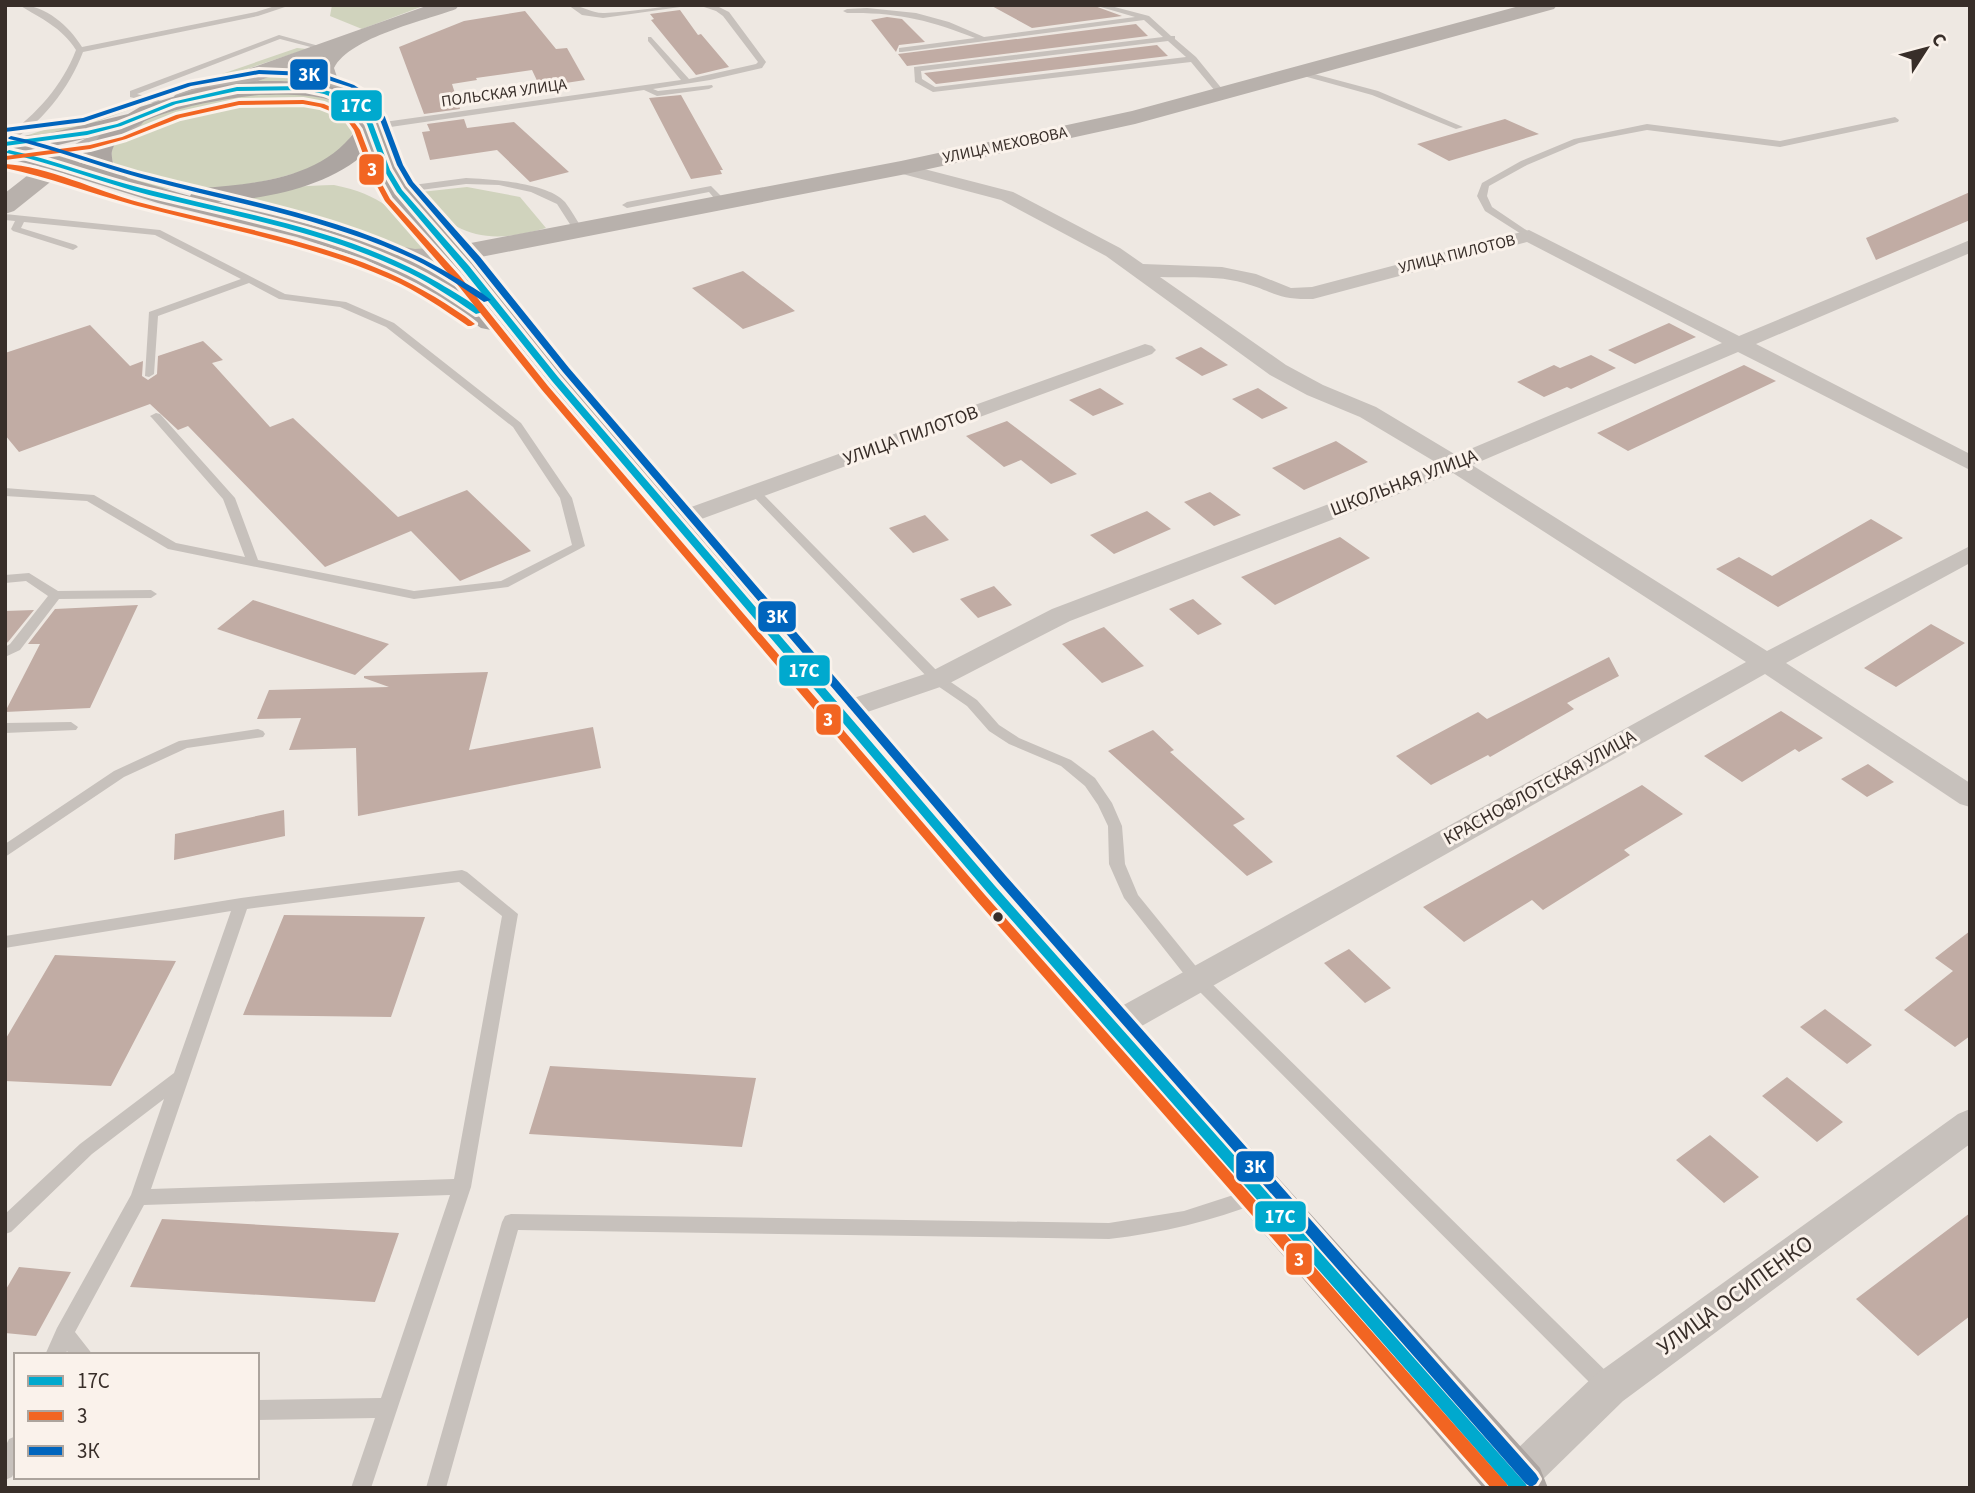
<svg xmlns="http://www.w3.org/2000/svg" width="1975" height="1493" font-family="'Source Sans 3',sans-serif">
  <rect width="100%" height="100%" fill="#eee8e2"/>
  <path fill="#d0d3bd" d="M332 5H426L362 29 330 16Z
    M297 48 307 49 159 98H152Z
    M318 59 312 81 250 84Z
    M247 93C268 94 290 93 311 96 362 103 369 133 325 161 289 183 136 211 114 164 93 119 223 99 247 93Z
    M124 104 142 105 74 130 19 138Z
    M334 185C383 195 392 211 429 241L430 246 415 251 398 250 368 238 243 201C269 186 304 186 334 185Z
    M467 187 520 197 546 228C493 244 454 240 421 192Z"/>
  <path fill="#c1aca4" d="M990 5H1092L1122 16 1032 28Z
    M680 10 698 35 701 34 729 67 696 75 651 20 654 19 650 14Z
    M525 11 556 49 567 48 585 80 540 87 532 70 476 78 477 80 452 84 460 109 424 114 399 47 464 21Z
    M887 17 902 19 925 42 899 45 896 52 871 20Z
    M1136 24 1148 36 907 66 898 54Z
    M1157 45 1168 56 936 84 924 73Z
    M681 95 723 170H720L722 174 691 179 649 98Z
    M464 119 467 128 514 122 569 172 530 182 497 150 430 160 422 132 430 131 427 124Z
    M1505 119 1539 134 1449 161 1417 144Z
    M1970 192V220L1876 260 1866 238Z
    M743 271 795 311 743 329 692 288Z
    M1669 323 1696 337 1635 364 1608 350Z
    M90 325 130 366 143 361 142 376 148 380 157 374 158 356 203 341 223 360 212 363 270 427 293 418 398 517 467 490 531 551 460 581 411 531 325 567 188 426 178 430 150 404 19 452 5 435V353Z
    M1201 347 1228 365 1202 376 1175 358Z
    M1591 355 1616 368 1571 389 1567 387 1544 397 1517 382 1554 365 1560 368Z
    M1744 365 1776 381 1628 451 1597 433Z
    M1100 388 1124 404 1093 416 1069 400Z
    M1258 388 1288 408 1262 419 1232 399Z
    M1007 421 1077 474 1051 484 1021 460 1004 467 966 436Z
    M1336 441 1368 462 1304 490 1272 468Z
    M1210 492 1241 515 1214 526 1184 502Z
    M1147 511 1171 529 1114 554 1090 535Z
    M925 515 949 540 913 553 889 528Z
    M1871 519 1903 538 1778 607 1716 569 1739 557 1772 576Z
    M1340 537 1370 558 1275 605 1241 577Z
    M994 586 1012 605 978 618 960 599Z
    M1193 599 1222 624 1198 635 1169 609Z
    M253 600 389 644 355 675 217 629Z
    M138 605 90 708 5 712 40 644H28L55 609Z
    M34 610 8 642 5 644V611Z
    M1931 624 1965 643 1896 687 1864 668Z
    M1104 627 1144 666 1102 683 1062 644Z
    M1609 657 1619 676 1567 703 1574 709 1490 757 1488 755 1431 785 1396 756 1478 712 1487 719Z
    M488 672 469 750 593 727 601 768 358 816 356 748 289 750 301 718 257 719 269 690 389 687 364 678V676Z
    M1781 711 1823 738 1799 752 1795 749 1742 782 1704 756Z
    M1153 730 1174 750 1170 752 1245 819 1233 825 1273 862 1247 876 1108 751Z
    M1868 764 1894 782 1867 797 1841 779Z
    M1642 785 1683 814 1624 850 1630 855 1543 910 1532 900 1464 942 1423 907Z
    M284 810 285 836 174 860 175 834Z
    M284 915 425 917 391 1017 243 1015Z
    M1970 931V1036L1955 1047 1904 1010 1953 971 1935 958Z
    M1349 949 1391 988 1365 1003 1324 963Z
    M55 955 176 961 111 1086 5 1081V1040Z
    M1825 1009 1872 1045 1847 1064 1800 1027Z
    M550 1066 756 1078 742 1147 529 1134Z
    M1787 1077 1843 1122 1817 1142 1762 1096Z
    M1710 1135 1759 1177 1724 1203 1676 1160Z
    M1970 1213V1316L1918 1356 1856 1299Z
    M162 1219 399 1233 375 1302 130 1287Z
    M19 1267 71 1272 36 1336 5 1333V1291Z"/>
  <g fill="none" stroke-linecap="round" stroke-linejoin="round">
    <path fill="#c7c1bc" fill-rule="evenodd" d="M19 5C46 5 69 26 82 47L256 12 278 5H291L258 16 83 52C70 87 40 127 5 144V137C37 114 62 86 76 50 61 27 42 19 19 5Z
      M568 5C582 5 592 14 605 13 635 12 664 5 694 5L603 18 582 15Z
      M698 5 719 7 729 12 766 62 762 68 710 80 653 89 658 91 712 85 713 87 709 89 657 96 644 90 370 130 366 127 370 124 681 80 648 41V37H651L689 79 756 64 758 62 723 16 716 11Z
      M1094 5H1107L1149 16 1171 36H1175V39L1196 57 1227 95 1220 97 1191 62 933 92 915 82 914 67 1163 37 1144 20 902 52H899V48L975 38C930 20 896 12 847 13L843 11 847 9 867 8 916 13 949 22 984 37 1135 17ZM1168 41 1186 57 935 87 922 79 921 71Z
      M279 35 330 49 326 51 280 39 137 94 169 103V107L130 97V91Z
      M1303 71 1378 91 1463 127 1456 129 1372 95 1300 75 1299 73Z
      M1895 117 1899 120 1898 122 1780 147 1647 130 1579 143 1527 165 1489 186 1487 196 1492 207 1532 234V238L1529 239 1485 211 1477 196 1482 183 1521 161 1574 139 1647 124 1780 141Z
      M466 178C491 179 548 183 565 202 572 211 577 221 583 230L575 232 557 204 531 192 499 185 466 184 398 193 393 190 398 187Z
      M711 186 725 200V204H719L709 192 627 208 622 205 627 202Z
      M5 214 160 230 285 294 346 302 394 323 521 423 572 498 585 546 508 587 414 599 168 549 87 501 5 496V488L94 495 176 543 245 557 223 499 152 418 150 416 156 413 160 414 235 498 258 560 414 591 501 581 572 545 560 498 513 427 386 327 340 307 279 299 249 283 158 316 154 374 149 377 145 376 149 312 241 279 155 235 24 222 21 228 76 245 78 247 73 250 13 231 11 229 15 221 5 220Z
      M756 489 760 491 942 676 977 700 999 725 1019 738 1071 760 1095 778 1112 803 1122 826 1125 864 1138 895 1203 975 1615 1380 1618 1387 1615 1394 1608 1396 1601 1394 1191 983 1124 898 1109 864 1108 826 1098 805 1085 786 1061 766 1009 744 989 731 967 706 932 682 752 495V491Z
      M29 573 58 591 151 590 157 594 151 598 59 599 20 650 5 657V647L10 644 48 596 26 581 5 583V575Z
      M71 722 78 727 76 730 5 733V723Z
      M258 729 263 731 265 734 263 737 187 748 124 777 5 857V844L114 771 179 741Z
      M462 870 467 872 518 914 471 1187 371 1488H351L375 1418 257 1420V1400L381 1398 450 1195 144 1205 75 1332 93 1355H70L67 1351 65 1355H45L57 1328 131 1195 164 1099 92 1154 11 1232 5 1234V1214L80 1144 174 1073 231 911 5 948V936L241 898ZM459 882 502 916 454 1179 151 1189 247 909Z
      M1255 1188 1261 1190 1264 1196 1261 1202C1211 1221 1162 1233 1109 1239L518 1230 446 1488H426L502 1222 505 1216 511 1214 1109 1223 1184 1211Z
      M16 1436V1469L12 1477 5 1480V1447L9 1439Z"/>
    <path fill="#c7c1bc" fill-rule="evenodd" d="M901 163 1013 192 1120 248 1143 264 1222 267 1256 274 1291 288 1312 287 1529 230 1739 336 1970 240V253L1756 344 1970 454V470L1738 352 1472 465 1767 651 1970 546V563L1786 663 1970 783V807L1960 804 1765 674 1124 1036 1112 1040 1100 1036 1096 1027 1100 1018 1746 662 1453 473 1070 621 946 685 847 719 837 722 827 719 823 713 827 707 928 673 1052 609 1437 463 1360 417 1307 395 1270 375 1106 256 1001 200 895 172 892 168ZM1527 242 1722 343 1456 455 1376 407 1323 385 1286 365 1160 277C1187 278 1217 275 1244 283 1275 292 1277 300 1313 299Z
      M1145 344 1152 346 1156 350 1152 354 685 525 677 527 669 525 665 520 669 515Z
      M1970 1109V1144L1623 1401 1534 1488H1496L1493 1480 1499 1466 1595 1375 1958 1114Z"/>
    <path fill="#b8b1ac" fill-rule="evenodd" d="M429 5H459L456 9C424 21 350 37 334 68L338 80 351 96 348 101H332L316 82 312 68 317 60 191 105H175L172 100 175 95Z
      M1523 5H1557L1554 9 1135 124 901 175 455 262 415 265 338 250 334 244 338 238 347 236 415 249 455 246 901 161 1132 111Z
      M133 113 141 115 145 120 141 125 69 167 14 211 5 214V193L51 157Z"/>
    <path fill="#aca5a1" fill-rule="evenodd" d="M259 81C297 81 362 79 381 121 391 142 395 166 408 186L464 248 575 384 850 704 1540 1468 1548 1488H1483L824 722 500 328 491 330 481 328 419 285 364 259 297 237 158 203 46 168 5 158 7 138 50 133 128 114 140 107 202 88ZM259 95C289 95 347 90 359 125 328 177 258 184 202 188L193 191 190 196 128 178 114 167C113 162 111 156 112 151 125 112 224 99 259 95ZM100 135 87 154 89 165 31 149 50 147ZM368 151C386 206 439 251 475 297 398 243 308 223 218 202 270 198 328 187 368 151Z"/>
    <g stroke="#faf2eb" stroke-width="6">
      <path id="bus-1" d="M305 86 328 91 358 104 373 124 390 170 402 190 469 266 558 377 995 886 1525 1483 1528 1488H1510L987 892 552 381 463 270 397 192 384 170 367 124 354 106 324 94 305 90 237 91 176 104 121 126 87 135 5 146V142L87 131 117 124 172 102 237 87Z
        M9 150C54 160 97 177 141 188 242 214 348 230 439 283 454 292 470 301 483 312L476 314C451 297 426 280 399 268 319 231 233 216 149 195 101 182 55 164 7 153L6 152Z"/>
    </g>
    <g stroke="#faf2eb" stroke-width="6">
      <path id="bus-2" d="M303 100 324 104 349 115 360 130 377 175 390 199 459 275 548 386 985 895 1506 1483 1509 1488H1491L977 901 542 390 453 279 385 201 371 175 354 130 345 117 320 107 303 104 239 105 180 118 126 139 90 149 5 160 6 156 90 145 122 137 176 115 239 101Z
        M5 164C47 166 97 191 138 202 238 229 345 243 435 297 449 306 463 314 475 324L471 326H468C443 309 418 291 390 279 308 243 220 228 134 205 90 193 49 177 5 168Z"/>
    </g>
    <g stroke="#faf2eb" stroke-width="6">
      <path id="bus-3" d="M259 70 306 72 329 76 354 85 368 94 385 117 403 165 413 182 480 257 569 368 1006 876 1536 1474 1539 1479 1536 1484 1531 1487 1526 1484 998 882 563 372 474 261 408 184 397 165 379 117 364 96 350 87 328 80 306 76 259 74 191 86 84 122 5 132V128L83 118 188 83Z
        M11 136C58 146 102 164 149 176 252 203 363 220 455 277 467 284 480 291 491 300L484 302C457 284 431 266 402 254 318 217 229 202 141 178 97 166 54 149 9 139L8 138Z"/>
    </g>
    <use href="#bus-1" fill="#00a9ce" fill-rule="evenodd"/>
    <use href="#bus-2" fill="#f26522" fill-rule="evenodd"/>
    <use href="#bus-3" fill="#0065bd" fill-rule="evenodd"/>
  </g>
  <circle fill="#382e29" stroke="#faf2eb" stroke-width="2.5" cx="998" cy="917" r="6"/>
  <g text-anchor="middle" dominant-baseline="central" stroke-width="6" stroke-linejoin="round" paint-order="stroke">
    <g font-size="16" fill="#382e29" stroke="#faf2eb">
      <text transform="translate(504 93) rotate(-8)">ПОЛЬСКАЯ УЛИЦА</text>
      <text transform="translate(1005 145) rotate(-12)">УЛИЦА МЕХОВОВА</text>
      <text transform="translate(1457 254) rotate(-14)">УЛИЦА ПИЛОТОВ</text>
    </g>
    <g font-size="19" fill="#382e29" stroke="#faf2eb">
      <text transform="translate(911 436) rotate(-20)">УЛИЦА ПИЛОТОВ</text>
      <text transform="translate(1404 483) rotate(-21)">ШКОЛЬНАЯ УЛИЦА</text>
      <text transform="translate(1540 788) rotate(-29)">КРАСНОФЛОТСКАЯ УЛИЦА</text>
    </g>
    <g font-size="23" fill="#382e29" stroke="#faf2eb">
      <text transform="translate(1735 1295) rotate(-36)">УЛИЦА ОСИПЕНКО</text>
    </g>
  </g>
  <g stroke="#faf2eb" stroke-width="2.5">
    <rect x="289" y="58" width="40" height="33" rx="7" fill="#0065bd"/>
    <rect x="330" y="89" width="53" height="33" rx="7" fill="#00a9ce"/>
    <rect x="358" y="153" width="27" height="33" rx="7" fill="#f26522"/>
    <rect x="757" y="600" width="40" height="33" rx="7" fill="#0065bd"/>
    <rect x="778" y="654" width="53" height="33" rx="7" fill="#00a9ce"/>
    <rect x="815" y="703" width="27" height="33" rx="7" fill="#f26522"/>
    <rect x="1235" y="1150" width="40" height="33" rx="7" fill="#0065bd"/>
    <rect x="1254" y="1200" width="53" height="33" rx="7" fill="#00a9ce"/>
    <rect x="1285" y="1242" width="28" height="34" rx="7" fill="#f26522"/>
  </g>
  <g font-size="19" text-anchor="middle" font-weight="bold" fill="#fff">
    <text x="309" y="81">3К</text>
    <text x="356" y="112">17С</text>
    <text x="372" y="176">3</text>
    <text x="777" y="623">3К</text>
    <text x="804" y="677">17С</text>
    <text x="828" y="726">3</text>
    <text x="1255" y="1173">3К</text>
    <text x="1280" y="1223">17С</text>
    <text x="1299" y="1266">3</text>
  </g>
  <rect width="1975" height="1493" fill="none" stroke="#382e29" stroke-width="14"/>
  <rect x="14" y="1353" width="245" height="126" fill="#faf2eb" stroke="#aca49d" stroke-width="2"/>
  <rect x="28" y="1376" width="35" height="10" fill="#00a9ce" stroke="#aca49d" stroke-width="2"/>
  <text x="77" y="1388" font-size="21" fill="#382e29">17С</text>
  <rect x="28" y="1411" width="35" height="10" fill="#f26522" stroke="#aca49d" stroke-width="2"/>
  <text x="77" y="1423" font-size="21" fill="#382e29">3</text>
  <rect x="28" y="1446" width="35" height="10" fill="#0065bd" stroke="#aca49d" stroke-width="2"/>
  <text x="77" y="1458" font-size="21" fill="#382e29">3К</text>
  <g transform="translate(1926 49) rotate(54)" stroke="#faf2eb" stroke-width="5" paint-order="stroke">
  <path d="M0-5L12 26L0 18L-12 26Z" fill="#382e29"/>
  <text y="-10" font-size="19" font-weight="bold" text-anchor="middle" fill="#382e29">С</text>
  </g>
</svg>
